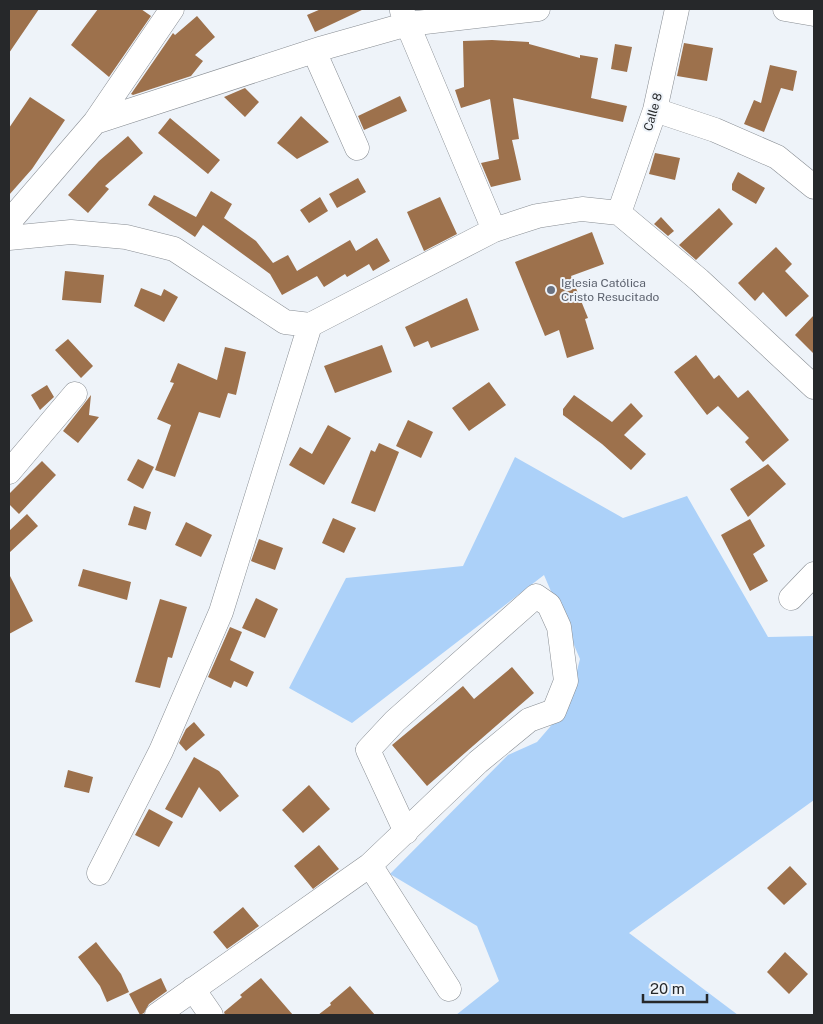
<svg xmlns="http://www.w3.org/2000/svg" width="823" height="1024" font-family="'Public Sans',sans-serif">
  <rect width="100%" height="100%" fill="#eef3f9"/>
  <path fill="#acd1f9" d="M515 457 623 518 687 496 768 637 814 636V800L629 933 738 1015H456L499 981 477 926 390 874 508 755 537 742 568 706 580 659 544 575 352 723 289 688 346 578 463 566Z"/>
  <path fill="#9d714c" d="M9 9H39L9 53Z
    M98 9H141L151 16 109 77 71 45Z
    M321 9H364L315 32 307 15Z
    M197 16 215 37 195 55 203 61 191 76 133 95 131 94 173 33 175 35Z
    M492 40 529 42V44L580 58V55L598 58 591 98 627 106 623 122 513 98 519 139 512 140 521 180 491 187 481 163 499 159 490 99 461 108 455 90 464 87 463 41Z
    M684 43 713 48 707 81 677 76Z
    M615 44 632 47 627 72 611 69Z
    M770 65 797 71 793 91 781 88 764 132 744 124 754 100 761 103Z
    M245 88 259 102 245 117 224 97Z
    M400 96 407 111 364 130 358 116Z
    M30 97 65 120 32 169 9 195V128Z
    M301 116 329 142 297 159 277 143Z
    M170 118 220 160 208 174 158 133Z
    M128 136 143 153 105 186 109 189 88 213 68 195 99 161Z
    M655 153 680 158 675 180 649 174Z
    M738 172 765 188 756 204 732 190V184Z
    M358 178 366 192 337 208 329 194Z
    M211 191 232 204 224 218 256 241 273 263 288 255 297 271 350 240 356 251 377 238 390 261 373 271 369 264 347 277 345 274 324 287 317 276 282 295 270 274 203 225 195 237 148 205 154 195 196 217Z
    M320 197 328 211 309 223 300 210Z
    M440 197 457 234 424 251 407 212Z
    M719 208 733 224 696 260 679 245Z
    M661 217 674 231 668 236 654 224Z
    M592 232 604 264 571 276 588 318 585 319 594 349 567 358 559 330 545 336 515 262Z
    M776 247 792 264 785 271 809 296 786 317 763 292 755 301 738 283Z
    M65 271 104 275 101 303 62 300Z
    M141 288 161 296 164 289 178 297 164 322 134 306Z
    M467 298 479 330 431 348 428 341 414 347 405 327Z
    M814 315V354L795 335Z
    M68 339 93 366 81 378 55 350Z
    M382 345 392 372 335 393 324 366Z
    M225 347 246 352 236 395 228 393 220 418 199 412 175 477 155 470 171 425 157 419 174 383 170 382 178 363 217 380Z
    M696 355 714 379 719 375 738 398 748 390 789 440 763 462 745 442 749 438 718 406 707 415 674 372Z
    M489 382 506 405 469 431 452 408Z
    M47 385 54 397 40 410 31 395Z
    M91 395 89 415 99 417 78 443 63 431Z
    M574 395 612 422 631 403 643 416 624 435 646 454 631 470 602 444 563 415V409Z
    M408 420 433 432 421 458 396 446Z
    M328 425 351 438 324 485 289 465 300 447 312 454Z
    M379 443 399 452 375 512 351 503 371 450 375 452Z
    M138 459 154 467 143 489 127 480Z
    M42 461 56 475 19 514 9 504V494Z
    M768 464 786 484 748 517 730 489Z
    M134 506 151 512 146 530 128 525Z
    M27 514 38 526 9 553V531Z
    M333 518 356 528 344 553 322 543Z
    M750 519 765 546 753 554 768 581 750 591 721 535Z
    M186 522 212 535 201 557 175 545Z
    M259 539 283 548 275 570 251 561Z
    M83 569 131 582 127 600 78 586Z
    M9 574 33 621 9 634Z
    M256 598 278 609 265 638 242 628Z
    M160 599 187 607 172 658 168 657 160 688 135 682Z
    M230 627 242 632 230 660 254 672 247 687 234 681 231 688 208 677Z
    M512 667 534 693 427 786 392 745 463 686 474 699Z
    M194 722 205 735 186 751 179 743 186 729Z
    M194 757 219 771 239 796 220 812 199 787 182 818 165 809Z
    M68 770 93 777 89 793 64 787Z
    M309 785 330 809 303 833 282 810Z
    M149 809 173 822 159 847 135 835Z
    M319 845 339 869 313 889 294 866Z
    M790 866 807 884 784 905 767 888Z
    M243 907 259 926 227 949 213 932Z
    M96 942 121 974 129 992 107 1002 100 986 78 957Z
    M785 952 808 974 789 994 767 972Z
    M161 978 167 991 149 1004 144 1013 140 1015 129 994Z
    M261 978 293 1015H225L224 1012 242 997 240 995Z
    M350 986 375 1015H318L331 1005 330 1003Z"/>
  <g fill="none" stroke-linecap="round" stroke-linejoin="round">
    <g stroke="#888d93" stroke-width="25">
      <path id="minor" d="M785 9 814 14
        M402 11 494 230
        M314 51 357 148
        M655 110 715 130 777 157 814 187
        M95 122 323 48 408 24 538 9
        M619 213 655 110 677 9
        M9 222 95 122 172 9
        M9 238 71 232 126 237 174 249 285 322 310 325 494 230 537 216 582 209 619 213 699 280 814 387
        M9 472 75 394
        M791 598 814 574
        M370 865 449 989
        M99 873 161 751 221 612 310 325
        M193 989 211 1015
        M157 1015 370 865 478 762 529 720 554 711 566 681 562 650 559 627 549 605 536 596 395 721 368 750 406 832"/>
    </g>
    <use href="#minor" stroke="#fff" stroke-width="24"/>
  </g>
  <circle fill="#6b7280" stroke="#eef3f9" stroke-width="2" cx="551" cy="290" r="5"/>
  <g text-anchor="middle" dominant-baseline="central" stroke-width="4" stroke-linejoin="round" paint-order="stroke">
    <g font-size="12" fill="#26282a" stroke="#eef3f9">
      <text transform="translate(653 112) rotate(-74)">Calle 8</text>
    </g>
    <g font-size="12" fill="#5b616d" stroke="#eef3f9" text-anchor="start">
      <text x="561" y="283">Iglesia Católica<tspan x="561" dy="14">Cristo Resucitado</tspan></text>
    </g>
  </g>
  <rect width="823" height="1024" fill="none" stroke="#26282a" stroke-width="20"/>
  <path d="M643 994v8h64v-8" fill="none" stroke="#26282a" stroke-width="2.5"/>
  <text x="650" y="994" font-size="15" fill="#26282a" stroke="#eef3f9" stroke-width="4" paint-order="stroke">20 m</text>
</svg>
